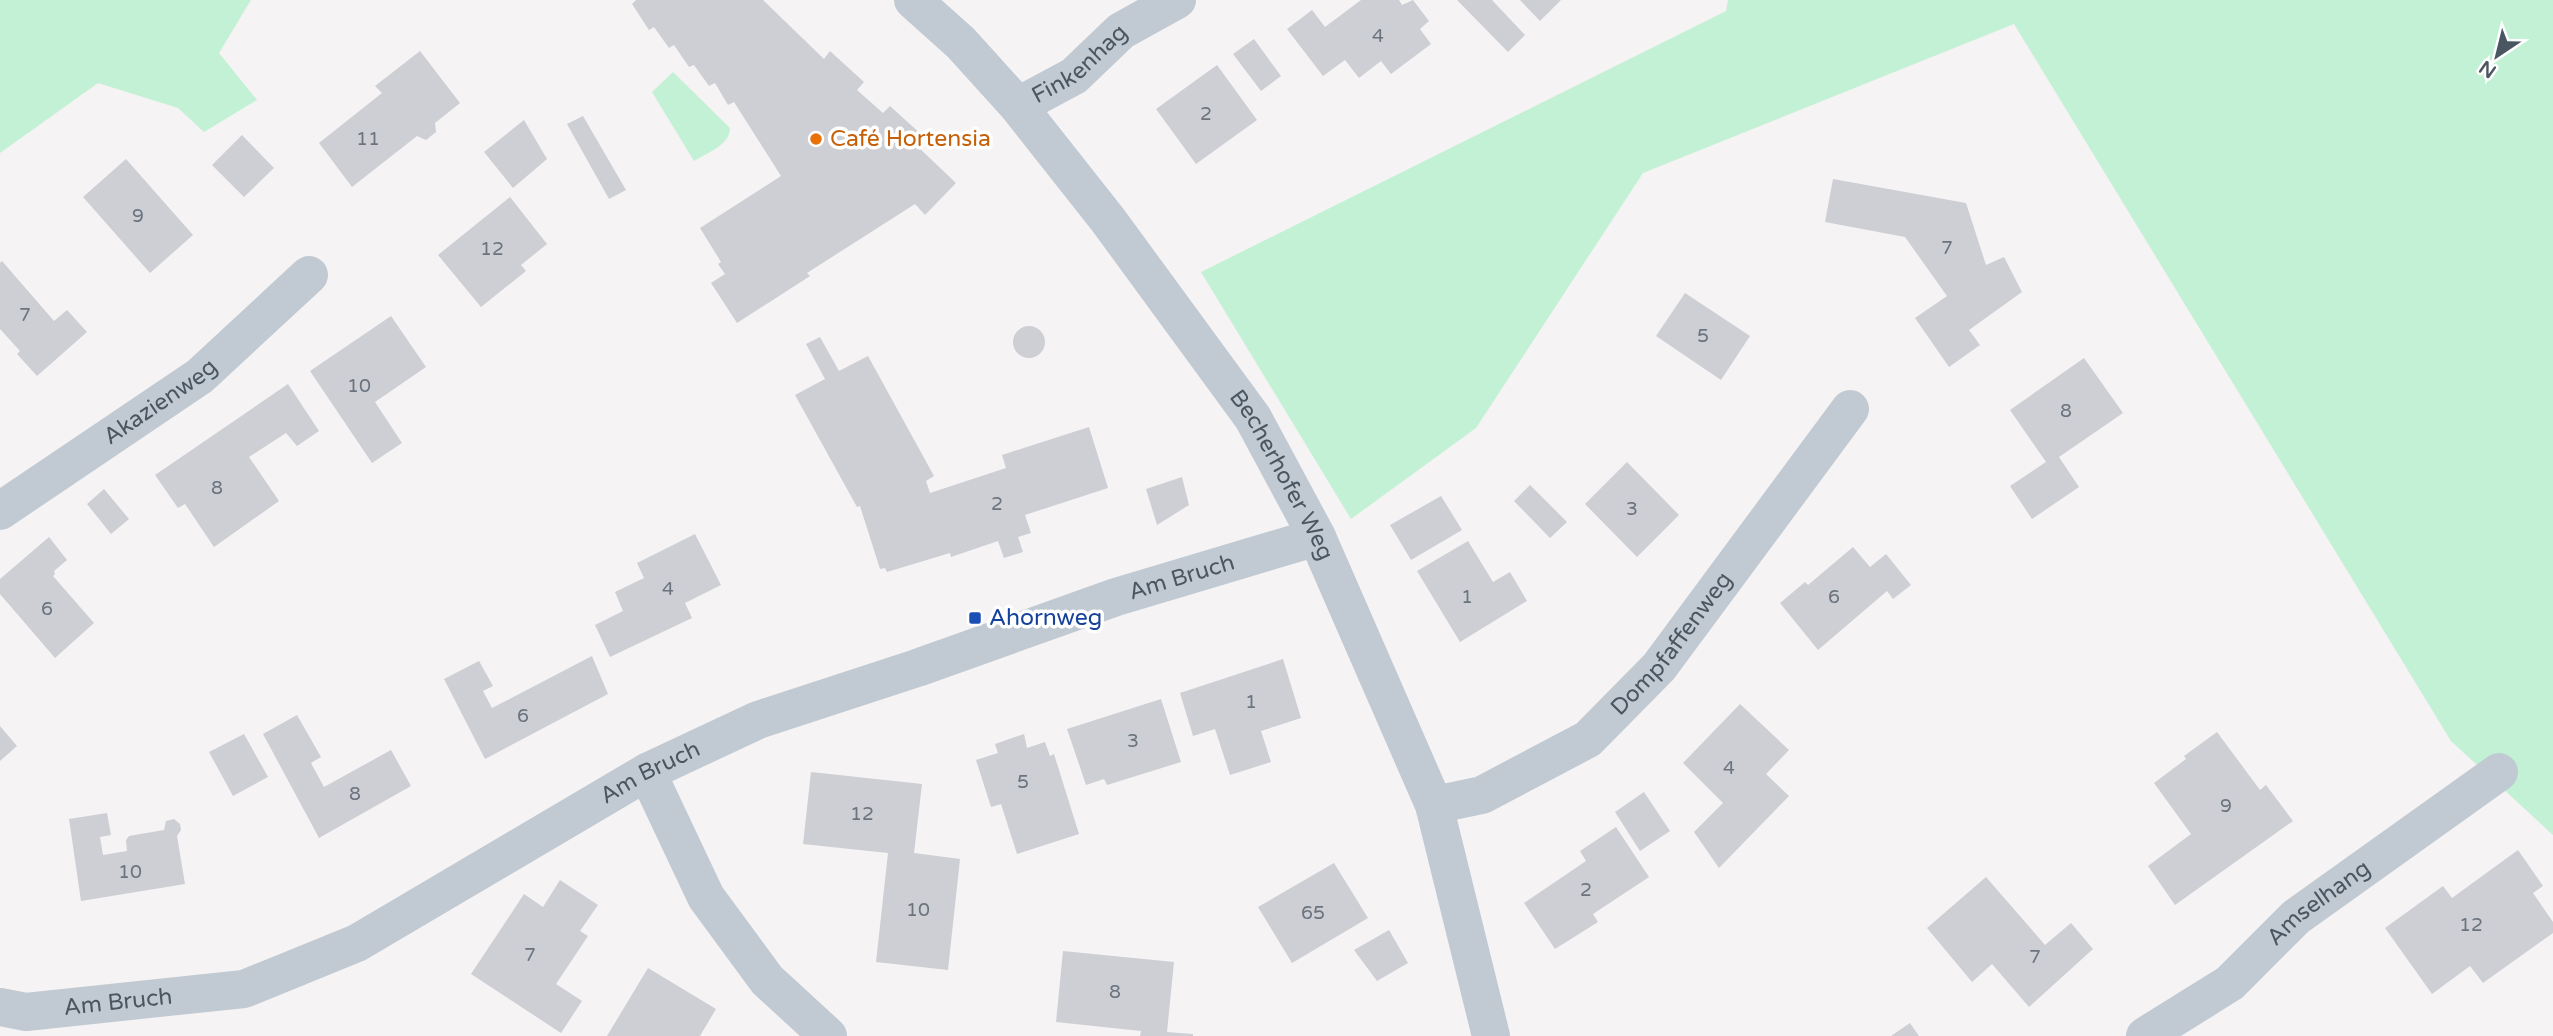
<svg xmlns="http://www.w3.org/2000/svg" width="2553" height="1036" font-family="'Varela Round',sans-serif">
  <rect width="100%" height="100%" fill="#f5f3f3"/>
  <path fill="#c3f1d5" d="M0 0H251L219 53 257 100 204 132 178 108 98 83 0 153Z
    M1728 0H2553V835L2451 741 2014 24 1643 173 1476 428 1351 519 1201 272 1726 11Z
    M673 72 730 128C730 145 707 153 694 161L652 92Z"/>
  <path fill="#cdcfd5" d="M636 0H763L824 59 830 51 864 82 857 90 883 113 890 106 923 136 916 145 956 183 925 215 915 204 807 273 810 276 737 323 711 283 725 274 718 264 721 262 700 228 781 176 734 102 728 105 715 83 709 86 694 65 689 67 674 45 669 48 654 27 649 30 632 4Z
    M1361 0H1399L1402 5 1413 0 1429 21 1420 29 1431 44 1391 74 1381 61 1359 78 1345 60 1323 76 1287 29 1312 10 1325 27Z
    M1457 0H1492L1525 35 1508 52Z
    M1520 0H1561L1540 21Z
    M1254 39 1281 76 1261 91 1233 54Z
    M420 51 460 103 435 123 436 132 426 140 417 136 352 187 319 143 382 93 375 86Z
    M1217 65 1257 120 1196 164 1156 109Z
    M583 116 626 190 609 199 567 124Z
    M524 120 547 159 513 188 484 152Z
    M242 135 274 168 244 197 212 165Z
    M126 159 193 235 150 273 83 197Z
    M1833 179 1966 203 1986 265 2004 257 2022 292 1969 330 1980 345 1949 367 1915 318 1947 296 1905 237 1825 222Z
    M510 197 547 244 521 265 526 271 481 307 438 255Z
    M2 261 54 321 67 310 87 332 37 376 17 354 20 351 0 329V263Z
    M1685 293 1750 336 1721 380 1656 336Z
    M391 316 426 367 375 402 402 443 372 463 310 371Z
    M1013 342a16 16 0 1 1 32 0a16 16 0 1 1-32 0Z
    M820 337 839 371 868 356 934 476 926 481 930 493 1006 468 1002 455 1089 427 1108 488 1025 515 1031 533 1018 537 1023 552 1004 558 998 541 951 557 950 553 887 572 885 568 880 569 860 506 857 507 795 395 825 379 806 344Z
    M2084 358 2123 413 2059 457 2079 487 2032 519 2010 486 2046 462 2010 410Z
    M288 384 319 431 297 446 286 433 249 457 279 501 214 547 185 504 178 508 155 475Z
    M1627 462 1679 515 1637 557 1585 504Z
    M1182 477 1189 505 1157 525 1146 489Z
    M1530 485 1567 522 1550 538 1514 501Z
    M104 489 129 519 111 534 87 504Z
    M1441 496 1462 530 1411 560 1390 525Z
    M695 534 721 585 685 603 692 618 610 657 595 625 623 611 615 592 644 578 637 563Z
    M49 537 67 560 54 571 55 574 53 576 94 623 55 658 0 594V579Z
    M1468 541 1493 582 1510 572 1527 601 1460 642 1417 571Z
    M1853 547 1870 567 1886 554 1911 585 1893 599 1887 591 1818 650 1780 603 1805 582 1808 585Z
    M592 656 608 694 485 759 444 679 479 661 493 686 483 691 492 708Z
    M1283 659 1301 718 1261 731 1271 762 1230 775 1215 729 1193 736 1180 693Z
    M1161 699 1181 762 1107 785 1104 779 1086 785 1067 729Z
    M1740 704 1789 750 1766 774 1789 796 1719 868 1694 832 1723 803 1683 763Z
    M297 715 321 757 311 763 324 787 391 750 411 786 319 838 263 734Z
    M0 726 17 746 0 761Z
    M2217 732 2260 790 2266 785 2293 821 2175 905 2148 866 2191 834 2154 783 2186 759 2184 756Z
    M244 734 268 777 233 796 209 752Z
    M1024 734 1027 748 1045 742 1050 756 1054 754 1079 834 1017 854 1001 804 991 807 976 760 998 753 995 744Z
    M811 772 922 784 914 853 960 859 948 970 876 962 888 853 803 844Z
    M1644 792 1670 831 1640 851 1615 812Z
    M107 813 111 835 100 837 103 855 127 851 126 840 129 836 164 830 166 821 174 819 180 824 181 830 177 836 185 884 81 901 69 819Z
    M1616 827 1649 877 1593 914 1598 922 1555 949 1524 903 1586 861 1580 851Z
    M2518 850 2543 886 2533 893 2553 922V933L2483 983 2470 966 2432 994 2385 928 2443 886 2452 898Z
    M1334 863 1368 918 1292 963 1258 907Z
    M1986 877 2045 945 2071 923 2093 949 2029 1007 1992 964 1972 982 1927 928Z
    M560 880 598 905 580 931 588 936 556 984 582 1001 561 1033 471 974 524 894 543 907Z
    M1389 930 1408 963 1377 981 1354 950Z
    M1063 951 1174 962 1167 1032 1193 1034V1036H1140L1141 1031 1056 1022Z
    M648 968 716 1009 700 1036H607Z
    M1910 1023 1919 1036H1891Z"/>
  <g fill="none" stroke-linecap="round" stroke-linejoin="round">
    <g stroke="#c1cad2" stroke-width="38">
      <path id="s1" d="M913 0 961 43 1018 106 1108 220 1253 418 1317 537 1434 805 1491 1036"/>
      <path id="s2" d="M1018 106 1074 76 1121 31 1177 0"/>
      <path id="s3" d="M0 511 200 376 309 275"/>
      <path d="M647 772 706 897 767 980 828 1036"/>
      <path id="s4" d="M1434 805 1482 795 1588 739 1659 667 1850 409"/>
      <path id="s5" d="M0 1007 26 1012 244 989 357 943 647 772 758 720 917 668 1116 597 1317 537"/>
      <path id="s6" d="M2145 1036 2230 983 2296 917 2499 772"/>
    </g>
  </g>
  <circle fill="#e8710a" stroke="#fff" stroke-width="2.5" cx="816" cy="139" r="7"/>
  <rect fill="#1a4fb4" stroke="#fff" stroke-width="2.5" x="968" y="611" width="14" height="14" rx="3.5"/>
  <g text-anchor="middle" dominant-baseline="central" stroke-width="7" stroke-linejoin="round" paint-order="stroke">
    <g font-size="19" fill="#6b747e">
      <text x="1378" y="36">4</text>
      <text x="1206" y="114">2</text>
      <text x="368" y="139">11</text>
      <text x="138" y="216">9</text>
      <text x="1947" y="248">7</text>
      <text x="492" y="249">12</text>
      <text x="25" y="315">7</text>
      <text x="1703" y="336">5</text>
      <text x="359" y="386">10</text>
      <text x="2066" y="411">8</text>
      <text x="217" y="488">8</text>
      <text x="997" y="504">2</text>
      <text x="1632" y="509">3</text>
      <text x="668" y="589">4</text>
      <text x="1467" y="597">1</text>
      <text x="1834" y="597">6</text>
      <text x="47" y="609">6</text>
      <text x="1251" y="702">1</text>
      <text x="523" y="716">6</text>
      <text x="1133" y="741">3</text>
      <text x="1729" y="768">4</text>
      <text x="1023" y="782">5</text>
      <text x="355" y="794">8</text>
      <text x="2226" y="806">9</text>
      <text x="862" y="814">12</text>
      <text x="130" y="872">10</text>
      <text x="1586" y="890">2</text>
      <text x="918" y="910">10</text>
      <text x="1313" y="913">65</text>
      <text x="2471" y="925">12</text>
      <text x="530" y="955">7</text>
      <text x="2035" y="957">7</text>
      <text x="1115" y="992">8</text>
    </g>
    <g font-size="23" fill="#4a5661" stroke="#fff">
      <text stroke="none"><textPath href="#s2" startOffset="75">Finkenhag</textPath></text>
      <text stroke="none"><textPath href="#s3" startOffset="194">Akazienweg</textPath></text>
      <text stroke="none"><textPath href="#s1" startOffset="604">Becherhofer Weg</textPath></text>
      <text stroke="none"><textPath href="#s5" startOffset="1274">Am Bruch</textPath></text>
      <text stroke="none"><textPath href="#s4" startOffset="296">Dompfaffenweg</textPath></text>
      <text stroke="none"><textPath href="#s5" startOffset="707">Am Bruch</textPath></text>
      <text stroke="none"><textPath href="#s6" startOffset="220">Amselhang</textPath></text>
      <text stroke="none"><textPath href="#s5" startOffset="119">Am Bruch</textPath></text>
    </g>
    <g font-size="23" fill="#c56008" stroke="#fff" text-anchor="start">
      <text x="830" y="139">Café Hortensia</text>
    </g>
    <g font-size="23" fill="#164399" stroke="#fff" text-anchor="start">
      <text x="989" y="618">Ahornweg</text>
    </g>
  </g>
  <g transform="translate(2497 56) rotate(215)" stroke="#ffffff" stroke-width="5" paint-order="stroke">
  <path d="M0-5L12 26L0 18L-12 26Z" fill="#4a5661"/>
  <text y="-10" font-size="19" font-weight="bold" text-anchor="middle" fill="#4a5661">N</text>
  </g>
</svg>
